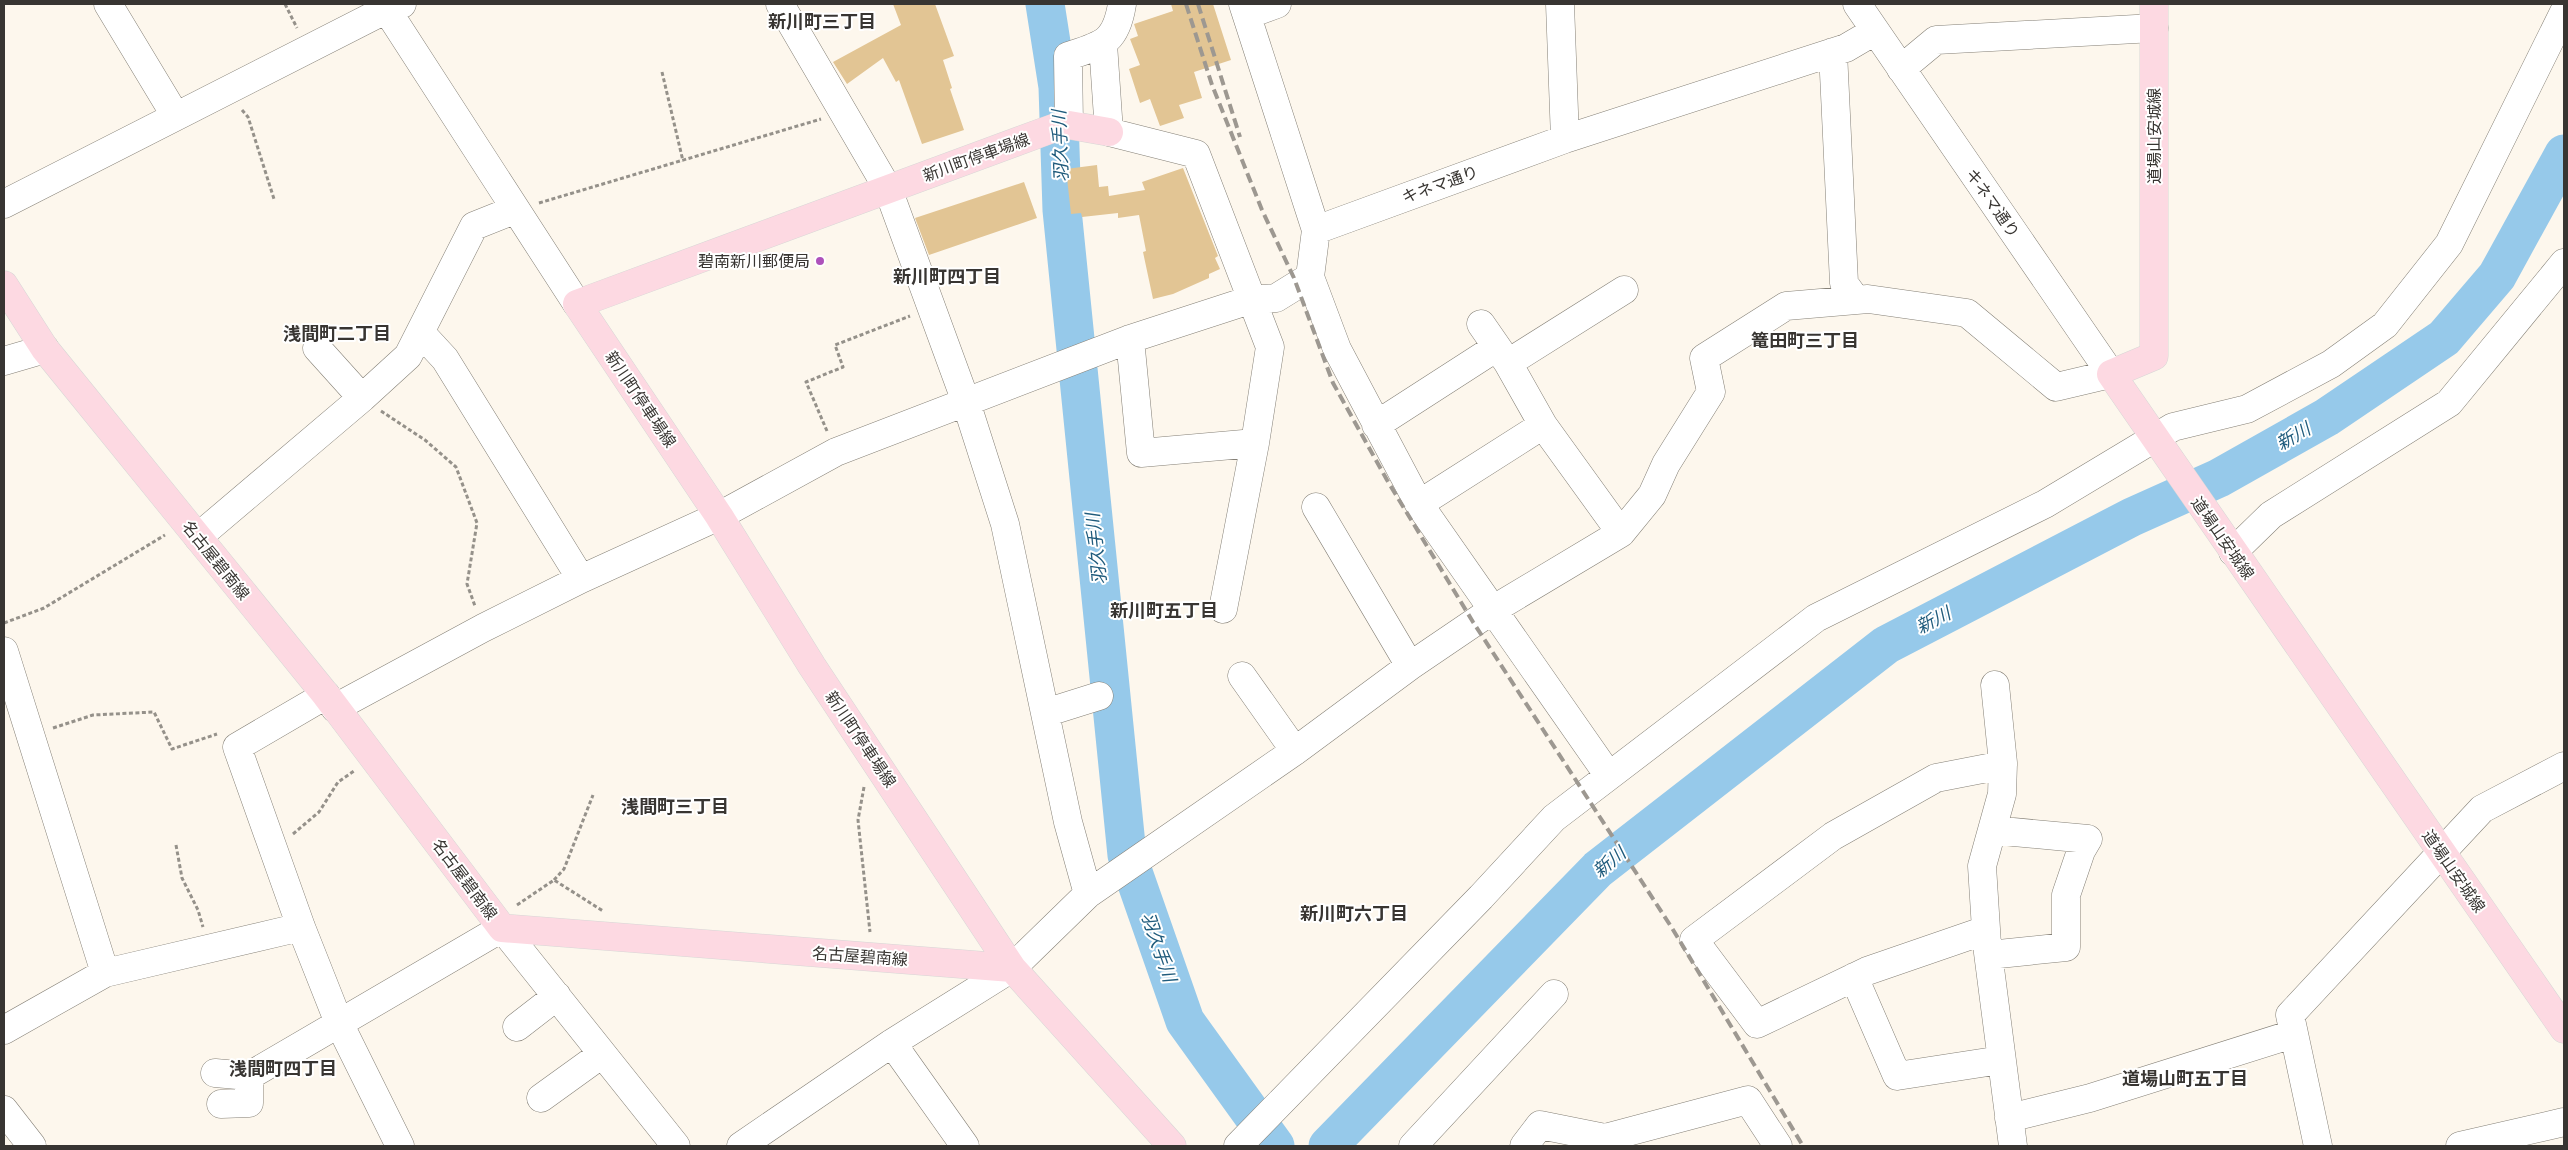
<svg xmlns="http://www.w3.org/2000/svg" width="2568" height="1150" font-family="Merriweather,'Noto Sans JP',serif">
  <rect width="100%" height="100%" fill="#fdf7ed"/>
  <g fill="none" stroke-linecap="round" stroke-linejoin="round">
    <path stroke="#96c9ea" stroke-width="39" d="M1045 4 1058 87 1062 210 1127 855 1185 1021 1275 1146
      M1328 1146 1598 869 1886 645 2132 517 2219 478 2327 417 2444 338 2497 276 2564 154"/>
  </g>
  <path fill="#e2c594" d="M893 4H935L954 56 943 60 952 88 950 89 964 130 922 144 899 80 896 82 883 58 847 84 833 62 901 25Z
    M1171 4H1213L1231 60 1194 72 1202 98 1179 105 1184 118 1160 126 1150 99 1140 103 1129 69 1140 65 1130 39 1138 36 1134 24 1173 11Z
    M1097 165 1099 187 1108 186 1109 196 1145 190 1142 182 1183 168 1218 256 1215 258 1220 269 1209 274V278L1173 294 1153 299 1143 252 1146 251 1139 215 1118 218V213L1082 217 1081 213 1071 214 1066 169Z
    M1024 182 1037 218 929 255 915 218Z"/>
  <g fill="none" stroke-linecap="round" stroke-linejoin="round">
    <g stroke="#858077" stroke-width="29">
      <path id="minor" d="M108 4 175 115
        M383 4 577 304
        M780 4 888 189 966 402 1005 524 1068 822 1088 894
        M1560 4 1565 139
        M1247 15 1277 4
        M1103 44 1109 132 1196 154 1270 347 1255 443 1223 609
        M1833 52 1844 283 1856 300
        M1901 69 1936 40 2154 28
        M1069 125 1068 56C1102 45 1116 43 1122 4
        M4 204 385 10 402 4
        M1316 230 1565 139 1846 48 1875 31
        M1310 277 1337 349 1419 504 1609 776
        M1481 324 1508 363 1543 425 1621 533
        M421 333 445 359 581 579
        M1130 339 1141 453 1255 443
        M317 348 362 398
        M4 361 45 349
        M1508 363 1624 290
        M1376 425 1497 347
        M1419 504 1543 425
        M1316 507 1410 666
        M198 537 362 398 408 356 474 226 514 210
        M2233 552 2271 515 2449 403 2564 263
        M4 651 105 973
        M1242 676 1295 751
        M1995 685 2003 763 2002 794 1982 866 1987 945 2013 1146
        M326 695 237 747 301 927 339 1023 400 1146
        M335 708 483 628 581 579 719 516 836 452 1130 339 1250 300 1276 298 1310 277 1316 230 1243 4
        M1045 713 1099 696
        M1986 930 1867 971 1757 1024 1694 940 1833 836 1936 778 2003 765
        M1989 955 2066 947V895L2081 851 2088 839 1992 830
        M1854 977 1897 1076 2001 1060
        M517 1027 557 996
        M4 1030 105 973 301 927
        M892 1043 965 1146
        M215 1073 249 1076 502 928 676 1146
        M541 1098 602 1054
        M221 1104 249 1103V1076
        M4 1110 32 1146
        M2009 1118 2090 1098 2293 1034
        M741 1146 892 1043 1012 968 1088 894 1295 751 1410 666 1494 609 1621 533 1652 495 1666 464 1711 392 1704 358 1786 306 1868 299 1967 313 2056 387 2111 374 1857 4
        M1238 1146 1481 897 1554 818 1816 618 2045 504 2173 427 2247 409 2331 364 2385 325 2449 244 2564 12
        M1413 1146 1554 994
        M1524 1146 1540 1125 1605 1138 1748 1100 1778 1146
        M2318 1146 2290 1015 2482 809 2564 766
        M2460 1146 2564 1122"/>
    </g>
    <g stroke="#d7d7d6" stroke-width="29">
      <path id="major" d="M2154 4V356L2111 374 2564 1029
        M4 285 45 349 326 695 502 928 1012 968 1172 1146
        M1012 968 812 666 719 516 577 304 1054 128 1069 125 1109 132"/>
    </g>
    <path stroke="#95918a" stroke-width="3" stroke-dasharray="4 2.5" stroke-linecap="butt" d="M285 4 297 28
      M662 72 683 161
      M242 110 248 117 274 199
      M539 203 821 119
      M381 411 425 440 456 467 477 523 467 584 475 606
      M827 431 806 382 843 367 835 345 910 316
      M4 623 44 608 165 535
      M53 728 93 715 154 712 172 749 217 734
      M864 787 858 820 870 932
      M293 834 319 812 338 782 354 771
      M176 845 182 878 198 910 203 927
      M554 880 564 869 593 795
      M517 905 554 880 603 911"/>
    <use href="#minor" stroke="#fff" stroke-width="28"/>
    <use href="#major" stroke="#fdd9e2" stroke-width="28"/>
    <path stroke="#9d9891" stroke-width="4" stroke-dasharray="10 5" stroke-linecap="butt" d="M1186 4 1212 85 1262 210 1294 278 1333 383 1387 480 1473 622 1672 928 1803 1146
      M1198 4 1240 137"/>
  </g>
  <circle fill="#ae51bb" stroke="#fff" stroke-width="2" cx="820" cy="261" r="5"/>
  <g text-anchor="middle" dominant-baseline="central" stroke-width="4" stroke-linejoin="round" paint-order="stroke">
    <g font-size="16" fill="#383532" stroke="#fff">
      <text transform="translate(2154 136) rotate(-90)">道場山安城線</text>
      <text transform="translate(976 157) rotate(-20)">新川町停車場線</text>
      <text transform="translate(1440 184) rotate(-20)">キネマ通り</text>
      <text transform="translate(1993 203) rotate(55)">キネマ通り</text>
      <text transform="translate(641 399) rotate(56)">新川町停車場線</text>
      <text transform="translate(2223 538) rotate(55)">道場山安城線</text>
      <text transform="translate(216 560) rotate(51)">名古屋碧南線</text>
      <text transform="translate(861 739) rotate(56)">新川町停車場線</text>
      <text transform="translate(2454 871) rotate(55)">道場山安城線</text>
      <text transform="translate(465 879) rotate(53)">名古屋碧南線</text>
      <text transform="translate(860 956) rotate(4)">名古屋碧南線</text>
    </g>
    <g font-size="16" fill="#383532" stroke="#fff" text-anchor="end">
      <text x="810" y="261">碧南新川郵便局</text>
    </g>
    <g font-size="18" font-weight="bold" fill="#383532" stroke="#fff">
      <text x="822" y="21">新川町三丁目</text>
      <text x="947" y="276">新川町四丁目</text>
      <text x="337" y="333">浅間町二丁目</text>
      <text x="1805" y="340">篭田町三丁目</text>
      <text x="1164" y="610">新川町五丁目</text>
      <text x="675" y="806">浅間町三丁目</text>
      <text x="1354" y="913">新川町六丁目</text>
      <text x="283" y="1068">浅間町四丁目</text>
      <text x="2185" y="1078">道場山町五丁目</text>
    </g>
    <g font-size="18" font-style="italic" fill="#1f5b7c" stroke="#fff">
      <text transform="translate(1060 146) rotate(-92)">羽久手川</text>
      <text transform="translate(2293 436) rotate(-30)">新川</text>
      <text transform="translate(1096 549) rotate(-96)">羽久手川</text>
      <text transform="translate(1933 620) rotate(-27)">新川</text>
      <text transform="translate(1609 862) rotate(-40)">新川</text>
      <text transform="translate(1159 947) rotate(71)">羽久手川</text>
    </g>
  </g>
  <rect width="2568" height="1150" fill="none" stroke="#383532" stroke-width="10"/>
</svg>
